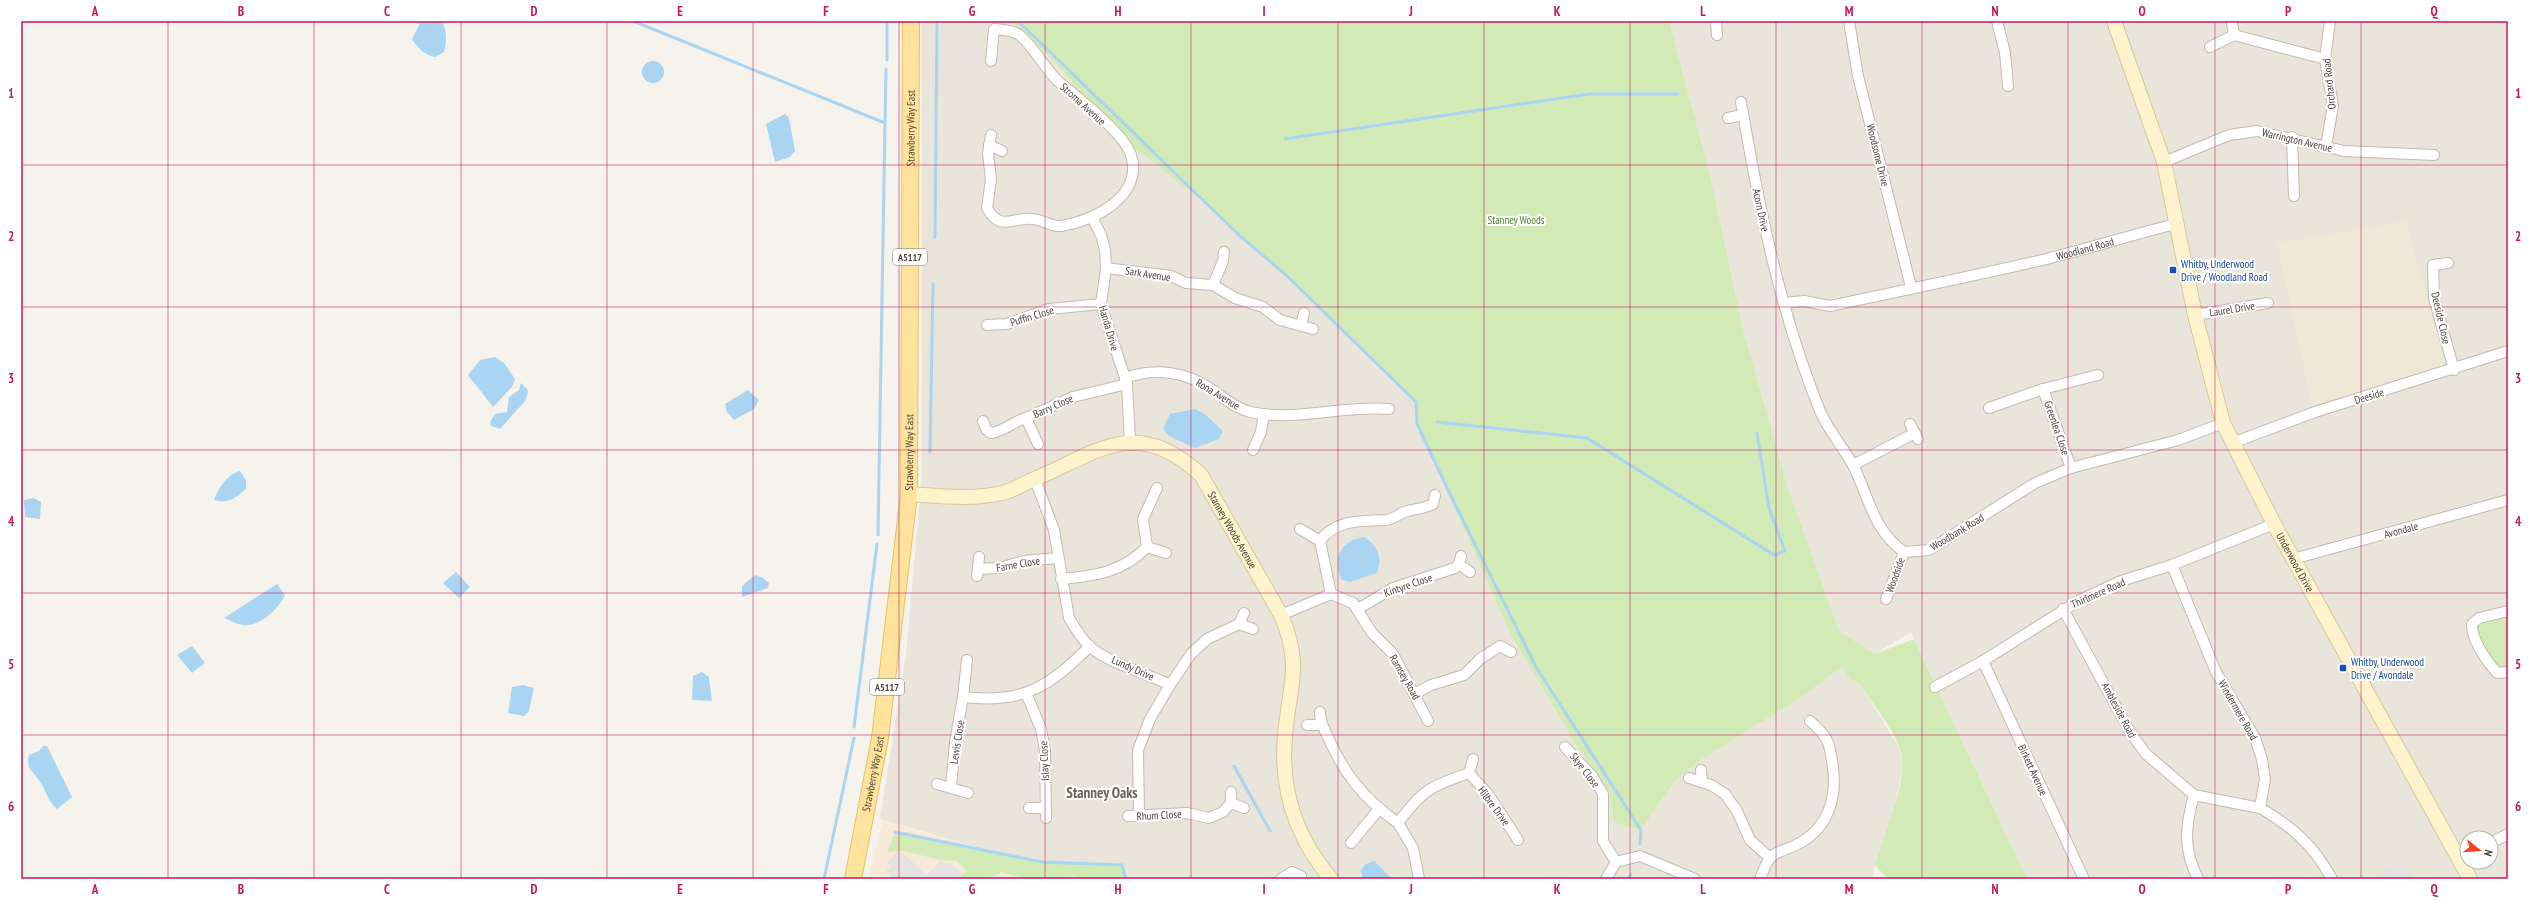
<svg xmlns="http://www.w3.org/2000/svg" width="2529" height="900" font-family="'PT Sans Narrow',sans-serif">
  <rect width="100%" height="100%" fill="#f6f3ec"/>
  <path fill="#eae5da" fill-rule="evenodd" d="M922 21H1009L1054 61 1085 98 1286 275 1416 402 1417 424 1512 637 1578 748 1609 792 1614 823 1641 830 1676 779 1701 760 1800 698 1842 667 1850 679 1860 684 1900 749 1902 769 1893 816 1879 849 1872 879H1087L880 819 906 655 922 474Z
    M1669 21H2508V879H2027L1911 632 1875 654 1839 631 1787 485 1744 333 1710 175ZM2467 838H2491V862H2467Z"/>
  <path fill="#f7ead8" d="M883 821 1087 879H868Z"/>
  <path fill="#efe8d6" d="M2406 221 2447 371 2312 405 2277 243Z"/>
  <path fill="#d2eab5" d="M1010 21H1669L1710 175 1744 333 1787 485 1839 631 1875 654 1914 639 2027 879H1888L1875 865C1883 833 1910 782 1900 749 1897 735 1869 698 1860 684L1850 679 1842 667 1800 698 1701 760 1676 779 1641 830 1614 823 1609 792 1578 748 1512 637 1417 424 1416 402 1286 275 1240 236 1204 202 1132 146 1085 98 1054 61Z
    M2508 615V667L2499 669C2490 659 2475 639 2477 625L2484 621Z
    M895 832 1042 862 1122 865 1126 879H1081L1073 876C1052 885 1023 879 1002 872L987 879H957L967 871 957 861 941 860 903 851 887 852Z"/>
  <path fill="#e5e3e0" d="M899 850 927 875 941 860 946 865 949 862 962 873 957 879H890L892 877 886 871 891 867 887 863Z
    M2404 860 2414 879H2377L2375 876Z"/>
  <path fill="#a9d4f2" d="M421 21H442C447 32 447 40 444 52L435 57C424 55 418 48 412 39Z
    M642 72a11 11 0 1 1 22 0a11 11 0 1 1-22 0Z
    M785 114 789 118 795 151 790 157 775 162 766 124Z
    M495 357 504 363 515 379 512 387 493 407 468 375 480 360Z
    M521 383 528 390C527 403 521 405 513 414 509 419 505 424 500 429L491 426 490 422 495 414 507 412 509 397 519 390Z
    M748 390 759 400 754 409 734 420 727 412 725 404Z
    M1195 409 1206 415 1223 431 1219 439 1195 448 1169 436 1163 429 1170 414Z
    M240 471 246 480V489C235 498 229 504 214 500 218 488 228 474 240 471Z
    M34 498 41 502 40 519 25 517 24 500Z
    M1365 537C1379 549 1382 555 1377 573L1350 582 1342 580C1332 559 1340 540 1365 537Z
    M456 572 470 587 459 598 443 583Z
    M755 575 763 578 769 583 768 588 742 597V586Z
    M277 584 285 595C278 610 260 627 242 625 236 624 230 620 224 618Z
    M192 646 205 663 192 673 177 655Z
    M702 672 709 677 712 701 692 700 693 676Z
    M523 685 534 688 529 711 524 716 508 713 512 687Z
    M43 746H47L72 797 57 809C48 801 48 795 42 785 37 774 24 769 29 755L39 751Z
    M1374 861 1392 879H1363L1361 870 1366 864Z"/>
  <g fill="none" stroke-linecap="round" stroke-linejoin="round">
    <path stroke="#a9d4f2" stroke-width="3" d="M633 21 885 123 886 69
      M1018 21 1240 236 1286 275 1416 402 1417 424 1450 494 1536 667 1641 830 1640 844
      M887 60V21
      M1285 139 1589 94H1678
      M935 237 937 21
      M1437 422 1587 438 1774 555 1785 551 1769 508 1757 433
      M930 452 933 284
      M878 535 885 123
      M854 727 877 544
      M1234 766 1270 831
      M895 832 1042 862 1122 865 1126 879
      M824 879 854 738
      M1628 879 1631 874"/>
    <g stroke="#c2bbae" stroke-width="12">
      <g id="street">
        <path d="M1716 21 1717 35"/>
        <path d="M1849 21 1858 76 1911 287"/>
        <path d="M1997 21 2005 53 2008 86"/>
        <path d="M2232 23 2234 35"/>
        <path d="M2210 47 2234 35 2325 59"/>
        <path d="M991 61 994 29C1002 30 1011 30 1018 34 1031 42 1046 71 1059 82 1078 98 1124 133 1131 155 1144 196 1094 221 1061 226 1051 227 1042 219 1032 219 1013 217 1000 232 987 208L991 179 988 154 991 135"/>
        <path d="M1741 102C1759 207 1780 312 1820 411 1828 430 1843 447 1853 465 1869 497 1873 530 1904 552L1929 550 2035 483 2071 468 2178 440 2223 423"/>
        <path d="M1728 118 1743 115"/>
        <path d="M2292 137 2294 196"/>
        <path d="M989 145 1002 151"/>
        <path d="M2326 146 2333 106 2325 59 2330 21"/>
        <path d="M2164 162 2229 135 2257 131 2344 151 2434 155"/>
        <path d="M1092 217 1101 235 1105 250 1106 268 1101 304 1127 384 1130 441"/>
        <path d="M2448 263 2433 265 2434 298 2454 370"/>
        <path d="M1106 268 1171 276 1186 283 1213 285 1223 261 1224 252"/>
        <path d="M1213 285 1235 298 1263 307 1280 320 1313 329"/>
        <path id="s1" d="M1784 303 1804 301 1830 306C1899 291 1969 277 2038 261 2085 250 2130 235 2176 224"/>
        <path d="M2195 315 2268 303"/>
        <path d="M987 325 1007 324 1049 309 1101 304"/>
        <path d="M1301 326 1304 313"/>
        <path d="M1125 378C1156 367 1187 372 1214 391 1226 399 1235 408 1250 412 1296 422 1343 405 1389 409"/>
        <path d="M1989 408 2043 389"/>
        <path d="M983 421 986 429 991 433C1007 430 1012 422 1026 418"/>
        <path d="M1910 424 1918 439"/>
        <path d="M2232 443 2315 412 2508 351"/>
        <path d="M1038 444 1026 418 1073 397 1127 384"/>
        <path d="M1253 450 1261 432 1264 414"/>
        <path d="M1853 465 1915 433"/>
        <path d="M2071 468 2043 389 2098 375"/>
        <path d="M1035 479 1054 530 1069 618C1075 628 1081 638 1089 646 1111 665 1145 672 1170 685L1150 719 1138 750 1139 816"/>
        <path d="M1300 529 1320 541 1331 594"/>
        <path d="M1320 541C1335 519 1363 521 1387 520 1393 519 1398 515 1404 512 1413 509 1424 509 1433 504L1435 495"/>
        <path d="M1147 547 1143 519 1157 488"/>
        <path d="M2293 559 2508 500"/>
        <path d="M1459 564 1470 572"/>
        <path d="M2172 565 2216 672 2255 738 2262 759 2265 779 2260 808C2293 827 2313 845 2332 879"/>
        <path d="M978 569 999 568 1024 561 1058 558"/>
        <path d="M977 576 979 557"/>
        <path d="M1061 579C1095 576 1123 572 1147 547L1166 553"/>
        <path d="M1886 599 1904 552"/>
        <path d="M1358 609 1393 588 1455 568 1459 564 1461 556"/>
        <path d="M2063 609 2130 732 2146 754 2194 795 2260 808"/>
        <path d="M2508 611 2479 618 2472 624C2471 639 2487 662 2497 673L2508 672"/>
        <path d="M1281 615 1331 594 1353 603 1372 633 1393 654 1428 721"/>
        <path d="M1239 624 1253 629"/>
        <path d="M967 660 963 697C1023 704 1049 687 1090 646"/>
        <path d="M1983 661 2084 879"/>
        <path d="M1170 685 1191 654 1207 639 1239 624 1244 613"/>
        <path d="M1935 687 1983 661 2080 600 2121 581 2172 565 2274 524"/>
        <path d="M1026 693 1041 729 1045 750 1046 818"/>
        <path d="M1416 693 1431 685 1464 675 1480 659 1500 646 1511 652"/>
        <path d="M1320 712C1320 722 1323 726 1327 735 1344 774 1363 798 1398 823"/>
        <path d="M1307 725H1320"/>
        <path d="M1565 747 1592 776 1603 794V841L1616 862"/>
        <path d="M1701 770 1702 782"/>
        <path d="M1469 773 1488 794 1518 840"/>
        <path d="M1689 778 1711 785 1725 794 1737 811 1750 840 1770 858"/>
        <path d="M937 784 968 793"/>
        <path d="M951 787 955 742 963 697"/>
        <path d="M2194 795C2185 827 2183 849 2198 879"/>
        <path d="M1231 803 1244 808"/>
        <path d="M1029 808H1046"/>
        <path d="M1128 816 1187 813 1209 818 1223 812 1231 803V792"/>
        <path d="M1351 843 1379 809"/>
        <path d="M2491 843 2508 834"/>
        <path d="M1281 879 1292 872 1301 876"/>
        <path d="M1419 879 1413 848 1398 823C1423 789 1430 787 1469 773L1473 759"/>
        <path d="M1606 879 1616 862 1640 856 1695 879"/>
        <path d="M1760 879C1763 872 1766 862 1771 857 1777 851 1788 849 1796 845 1827 830 1837 800 1833 768 1830 744 1829 737 1810 721"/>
      </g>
    </g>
    <g stroke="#d6c79b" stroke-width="16">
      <g id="secondary">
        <path id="s2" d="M2114 21 2164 162 2195 315 2223 423 2274 524 2470 879"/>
        <path id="s3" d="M909 494C940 496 972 500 1002 493 1012 491 1021 485 1030 481 1098 453 1135 414 1201 475L1281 615C1303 667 1289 685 1285 736 1280 791 1296 837 1331 879"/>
      </g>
    </g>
    <g stroke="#e6c16a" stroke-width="18">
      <g id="primary">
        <path id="s4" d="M853 879 880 738 909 494 911 21"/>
      </g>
    </g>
    <use href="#street" stroke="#fff" stroke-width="10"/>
    <use href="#secondary" stroke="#fff3cd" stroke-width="14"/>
    <use href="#primary" stroke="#ffe39c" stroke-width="16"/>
  </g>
  <path fill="none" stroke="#c2185b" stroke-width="1" stroke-opacity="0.55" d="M168 21V879M314 21V879M461 21V879M607 21V879M753 21V879M899 21V879M1045 21V879M1191 21V879M1338 21V879M1484 21V879M1630 21V879M1776 21V879M1922 21V879M2068 21V879M2215 21V879M2361 21V879M21 165H2508M21 307H2508M21 450H2508M21 593H2508M21 735H2508"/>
  <g fill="#1a4fb4" stroke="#fff" stroke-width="1.5">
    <rect x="2169" y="266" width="8" height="8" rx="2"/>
    <rect x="2339" y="664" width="8" height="8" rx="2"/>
  </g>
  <g text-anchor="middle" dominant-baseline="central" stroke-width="4" stroke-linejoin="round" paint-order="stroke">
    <g fill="#fff" stroke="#817c74" stroke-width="1">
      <rect x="893" y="249" width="34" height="16" rx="3"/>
      <rect x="870" y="679" width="34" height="16" rx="3"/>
    </g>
    <g font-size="10" font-weight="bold" fill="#4b4439">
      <text x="910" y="257">A5117</text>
      <text x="887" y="687">A5117</text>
    </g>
    <g font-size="11" fill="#4b4439" stroke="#fff">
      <text transform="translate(2329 84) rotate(-96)">Orchard Road</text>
      <text transform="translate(1083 104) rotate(42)">Stroma Avenue</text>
      <text stroke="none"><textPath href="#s4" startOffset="755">Strawberry Way East</textPath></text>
      <text transform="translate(2297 140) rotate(13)">Warrington Avenue</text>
      <text transform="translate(1878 155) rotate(76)">Woodsome Drive</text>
      <text transform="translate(1761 210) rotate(78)">Acorn Drive</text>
      <text stroke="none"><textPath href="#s1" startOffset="308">Woodland Road</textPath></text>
      <text transform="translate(1148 274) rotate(9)">Sark Avenue</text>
      <text transform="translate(2232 309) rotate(-9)">Laurel Drive</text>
      <text transform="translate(1032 316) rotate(-17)">Puffin Close</text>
      <text transform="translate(2441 318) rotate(77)">Deeside Close</text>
      <text transform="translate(1109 328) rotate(74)">Handa Drive</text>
      <text transform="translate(1218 394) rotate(31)">Rona Avenue</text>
      <text transform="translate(2369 396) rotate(-17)">Deeside</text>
      <text transform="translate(1053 406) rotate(-24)">Barry Close</text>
      <text transform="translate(2057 428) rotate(71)">Greenlea Close</text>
      <text stroke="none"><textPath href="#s4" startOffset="431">Strawberry Way East</textPath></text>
      <text stroke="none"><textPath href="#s3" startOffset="375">Stanney Woods Avenue</textPath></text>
      <text transform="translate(2401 530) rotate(-15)">Avondale</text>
      <text transform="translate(1957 532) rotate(-31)">Woodbank Road</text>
      <text stroke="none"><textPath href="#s2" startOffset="574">Underwood Drive</textPath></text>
      <text transform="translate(1018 564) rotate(-10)">Farne Close</text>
      <text transform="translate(1895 575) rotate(-70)">Woodside</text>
      <text transform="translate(1408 585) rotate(-19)">Kintyre Close</text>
      <text transform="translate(2098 593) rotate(-24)">Thirlmere Road</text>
      <text transform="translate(1133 668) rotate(24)">Lundy Drive</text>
      <text transform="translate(1405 677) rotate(60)">Ramsey Road</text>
      <text transform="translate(2119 710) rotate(62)">Ambleside Road</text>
      <text transform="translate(2238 710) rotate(60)">Windermere Road</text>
      <text transform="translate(957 742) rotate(-81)">Lewis Close</text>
      <text transform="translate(1044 761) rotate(-93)">Islay Close</text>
      <text transform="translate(1585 770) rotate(52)">Skye Close</text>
      <text transform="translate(2033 770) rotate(65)">Birkett Avenue</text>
      <text stroke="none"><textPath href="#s4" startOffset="107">Strawberry Way East</textPath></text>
      <text transform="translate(1494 806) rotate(54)">Hilbre Drive</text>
      <text transform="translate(1159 815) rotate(-3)">Rhum Close</text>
    </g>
    <g font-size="11" fill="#4a7f2a" stroke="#fff">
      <text x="1516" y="220">Stanney Woods</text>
    </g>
    <g font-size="11" fill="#164399" stroke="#fff" text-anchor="start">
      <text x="2181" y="264">Whitby, Underwood<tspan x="2181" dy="13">Drive / Woodland Road</tspan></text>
      <text x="2351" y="662">Whitby, Underwood<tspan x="2351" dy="13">Drive / Avondale</tspan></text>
    </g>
    <g font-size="15" font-weight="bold" fill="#6e6250" stroke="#fff">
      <text x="1102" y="792">Stanney Oaks</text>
    </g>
  </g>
  <rect width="2529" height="900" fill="none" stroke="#ffffff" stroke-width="44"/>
  <g transform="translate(2479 850) rotate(107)"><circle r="19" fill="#ffffff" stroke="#b7b4b0"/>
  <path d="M0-3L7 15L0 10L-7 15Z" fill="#fc3f1d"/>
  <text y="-6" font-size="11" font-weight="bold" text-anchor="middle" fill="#4b4439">N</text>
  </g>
  <rect x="22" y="22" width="2485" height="856" fill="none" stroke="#c2185b" stroke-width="1.5"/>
  <g font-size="13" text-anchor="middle" font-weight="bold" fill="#c2185b">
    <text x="95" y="16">A</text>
    <text x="241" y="16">B</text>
    <text x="387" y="16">C</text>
    <text x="534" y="16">D</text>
    <text x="680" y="16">E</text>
    <text x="826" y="16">F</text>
    <text x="972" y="16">G</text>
    <text x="1118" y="16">H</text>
    <text x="1264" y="16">I</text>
    <text x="1411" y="16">J</text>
    <text x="1557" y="16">K</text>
    <text x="1703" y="16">L</text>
    <text x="1849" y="16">M</text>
    <text x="1995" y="16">N</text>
    <text x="2142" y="16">O</text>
    <text x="2288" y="16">P</text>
    <text x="2434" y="16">Q</text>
    <text x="11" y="98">1</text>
    <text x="2518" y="98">1</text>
    <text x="11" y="241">2</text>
    <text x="2518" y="241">2</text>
    <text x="11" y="383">3</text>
    <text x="2518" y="383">3</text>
    <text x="11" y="526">4</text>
    <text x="2518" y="526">4</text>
    <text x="11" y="669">5</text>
    <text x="2518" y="669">5</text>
    <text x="11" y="811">6</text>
    <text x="2518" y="811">6</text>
    <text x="95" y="894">A</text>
    <text x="241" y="894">B</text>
    <text x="387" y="894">C</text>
    <text x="534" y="894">D</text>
    <text x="680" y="894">E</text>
    <text x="826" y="894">F</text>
    <text x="972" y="894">G</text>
    <text x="1118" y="894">H</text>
    <text x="1264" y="894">I</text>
    <text x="1411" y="894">J</text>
    <text x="1557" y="894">K</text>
    <text x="1703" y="894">L</text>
    <text x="1849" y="894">M</text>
    <text x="1995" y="894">N</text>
    <text x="2142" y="894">O</text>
    <text x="2288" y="894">P</text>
    <text x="2434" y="894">Q</text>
  </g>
</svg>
